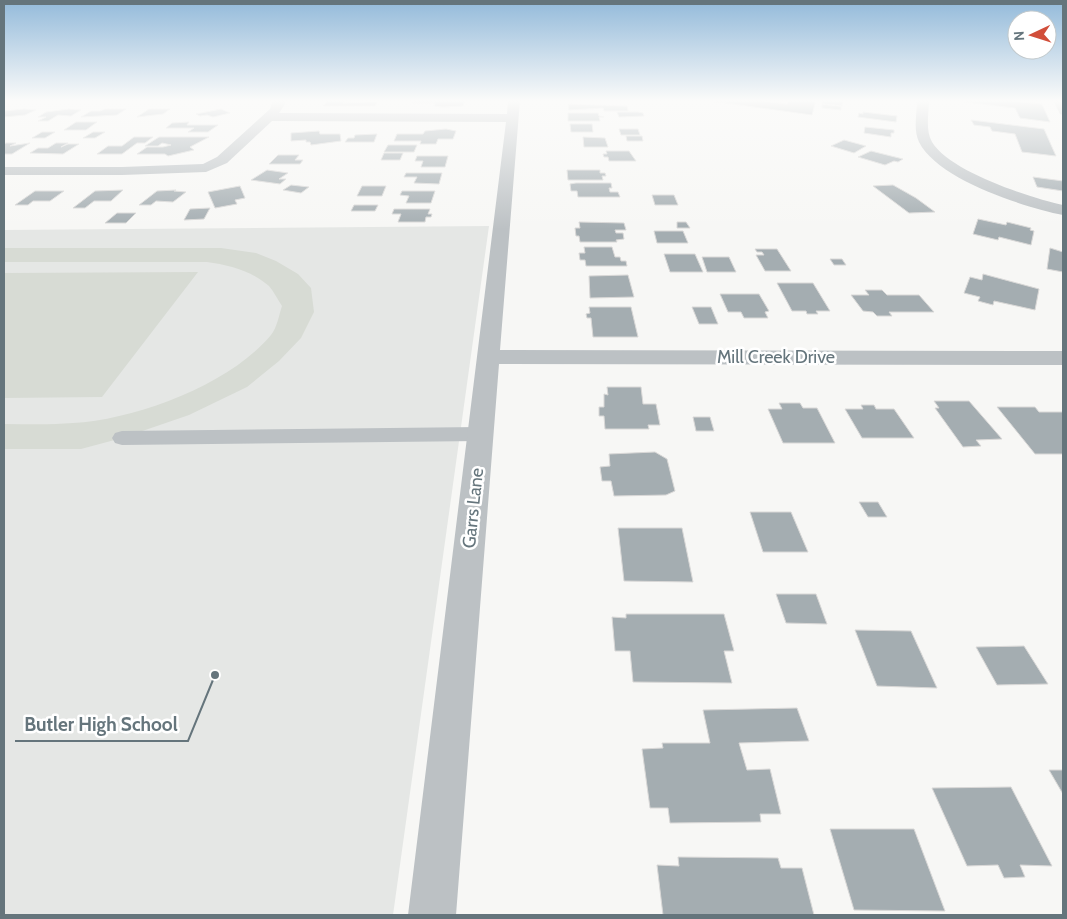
<svg xmlns="http://www.w3.org/2000/svg" width="1067" height="919" font-family="Cabin,sans-serif">
  <rect width="100%" height="100%" fill="#f7f7f5"/>
  <path fill="#e5e7e5" d="M489 226 393 915H4V230Z"/>
  <path fill="#d7dbd4" d="M4 248H221L256 253 276 261 298 274 311 288 314 312 301 338 279 361 247 387 189 415 122 438 81 449H4V424C27 424 50 425 73 423 137 419 229 385 271 335 277 328 279 315 282 306 278 300 274 292 269 286 252 271 229 265 207 262H4Z
    M198 272 102 397 4 398V273Z"/>
  <path fill="#a4adb1" stroke="#d9d8d7" d="M328 100H346L343 103 378 101 375 106H323Z
    M414 100H465L463 106 443 107 434 106 435 103H413Z
    M703 100H757L787 104 788 100H816L812 115Z
    M823 100H843L842 106 822 104Z
    M963 100H1005L1042 104 1050 122 1020 118 1015 108 963 102Z
    M568 104 627 106 628 111H604L603 108 569 110Z
    M822 104 841 106V110L822 108Z
    M24 109 36 110 25 115 4 117V111Z
    M69 109 81 110 71 116 58 115 48 121H38L46 117H38L46 112Z
    M105 109H126L117 115 81 117 91 111H100Z
    M149 109H170L163 114 137 117Z
    M221 109 230 113 213 117 207 115 200 116 196 114Z
    M617 112H638L643 113 644 116 619 117Z
    M863 112 897 116 896 122 858 117 859 113 863 114Z
    M568 113H598L599 116 604 117H599L600 121H568Z
    M971 120 1044 129 1056 156 1022 152 1015 134 992 131 990 127 974 125Z
    M76 122H97L86 130H64Z
    M189 122 187 125H218L208 132H188L194 128H166L172 123Z
    M570 124H592L593 132H571Z
    M865 127 894 130V133H891V137L864 133Z
    M446 129 456 131 453 139H438L436 144H420L421 141H394L397 134H423L425 131Z
    M619 129H638L640 135H621Z
    M319 131 320 134H340L341 141 311 145 310 142H306V140L291 141V133Z
    M42 132H55L45 138H32Z
    M93 132H105L95 138H83Z
    M377 134 374 142H345L348 138H354L355 135Z
    M626 136H642L643 141H627Z
    M134 137H153L145 143H137L122 154H97L108 146H122Z
    M159 137H209L190 147 194 150 168 156 165 154H137L147 147H163L171 145 162 143 158 146H145Z
    M583 137 605 138 608 147H584Z
    M844 140 866 146 854 153 831 146Z
    M6 143H16L10 146 30 143 12 154H4V144Z
    M56 143H68L61 147 68 144H79L63 154 30 153 38 148H48Z
    M388 145H417L414 152H384Z
    M606 151H629L636 161H609L608 157H604L603 154H607Z
    M871 151 903 159 898 162 894 161 885 165 858 157Z
    M384 153H403L400 160H381Z
    M278 155H299L295 160H303L300 164H269Z
    M417 156H448L445 167H421L423 161H415Z
    M267 170 288 173 279 179H286L280 184 251 180Z
    M567 170H600V173H605L606 176H602L603 180H568Z
    M406 173H442L439 184 414 183 417 177H404Z
    M1033 177 1063 181V191L1037 187Z
    M576 183H611L612 188H609L610 192H618L620 197H578L577 191H571L570 184Z
    M291 185 309 187 301 193 283 190Z
    M893 185 916 198 935 212 909 213 873 186Z
    M240 186 245 198 235 200 237 204 215 208 208 192Z
    M362 186H386L382 196H357Z
    M123 190 111 201H94L85 208H73L95 191Z
    M176 190 174 191 186 192 173 202 156 201 151 205H139L157 191Z
    M35 191H64L50 201H33L28 205H15Z
    M402 191H435L431 203H406L409 196 400 195Z
    M652 195H674L678 205H655Z
    M354 205H378L375 211H351Z
    M210 208 204 219 184 220 190 209Z
    M394 209H430L428 214H432L431 217H426L425 222H398L401 214H392Z
    M117 213H136L126 223H105Z
    M978 219 1006 225 1007 222 1031 228 1030 230 1034 231 1031 245 999 237 998 240 973 234Z
    M579 222 624 223 626 230H615L616 233H623L624 239 616 240 617 242H580L579 236H576L575 228H580Z
    M677 222H686L690 228H677Z
    M654 231H683L688 243H657Z
    M584 247H612L615 257H620L621 261H626L627 266H586L585 260H580L579 253H585Z
    M1050 248 1063 252V272L1047 269Z
    M755 249H777L791 271H765L756 255H764L762 252H757Z
    M664 254H695L703 272H670Z
    M702 257H729L736 272H707Z
    M830 259H842L846 265H834Z
    M983 274 1039 289 1035 310 994 301 993 305 978 301 980 297 964 293 970 277 982 280Z
    M628 275 634 297 590 298 589 276Z
    M777 283H813L830 311H816L818 314H807L806 311H792Z
    M865 290H882L887 295H919L934 312H889L892 316H877L873 312 863 311 851 295H869Z
    M720 294H759L769 311 765 312 768 318H744L741 312H728Z
    M589 307H631L638 337H593L591 318H587L586 314 590 313Z
    M692 307H711L718 324H699Z
    M607 387H641L643 404H656L660 425H648L649 429H605L604 416H599V407H604V394L608 395Z
    M934 401H969L1002 439 976 440 981 446 963 447 935 408H939Z
    M779 403H800L803 408H817L835 443H783L768 409H782Z
    M861 405H874L876 409H894L914 438H862L845 409H863Z
    M997 407H1035L1039 412H1063V454H1035Z
    M693 417H710L714 431H696Z
    M655 452 667 459 675 491 666 495 614 496 611 481H602L600 467 610 466 609 454Z
    M859 502H878L887 517H868Z
    M750 512H791L808 552H763Z
    M618 528H682L693 582 624 581Z
    M776 594H816L827 624 786 623Z
    M626 614H724L734 651H724L732 683 633 682 630 651H615L612 617 626 618Z
    M855 630 911 631 937 688 877 686Z
    M1024 646 1048 684 997 685 976 647Z
    M797 708 809 741 739 743 747 770 770 769 781 814H760L761 822 670 823 668 808H650L642 749 663 748 662 743H710L703 710Z
    M1049 770H1063V794Z
    M1011 787 1052 866 1020 865 1025 877 1004 878 998 865 967 866 932 788Z
    M830 829H914L945 911 854 910Z
    M678 857 778 858 781 868H802L814 915H663L657 865 679 866Z"/>
  <g fill="none" stroke-linecap="round" stroke-linejoin="round">
    <path fill="#bcc1c4" fill-rule="evenodd" d="M1053 100H1061L1063 115 1060 114Z
      M480 427 487 429 490 434 487 439 480 441 122 445 115 443 112 438 115 433 122 431Z"/>
    <path fill="#bcc1c4" fill-rule="evenodd" d="M273 100H285V104L279 113 507 114 508 100H520L500 350 1063 351V365L499 364 456 915H408L506 122 272 121 227 163 206 172 122 175H4V167H122L203 164 217 157 270 109Z
      M917 100H929C929 113 925 130 932 142 950 172 1031 198 1063 205V215C1024 207 938 180 919 142 913 129 917 114 917 100Z"/>
  </g>
  <linearGradient id="sky" x2="0" y2="1"><stop stop-color="#93bada"/><stop offset="0.44" stop-color="#fbfbfa"/><stop offset="1" stop-color="#fbfbfa" stop-opacity="0"/></linearGradient>
  <rect width="1067" height="229" fill="url(#sky)"/>
  <g text-anchor="middle" dominant-baseline="central" stroke-width="5" stroke-linejoin="round" paint-order="stroke">
    <g font-size="18" fill="#65757c" stroke="#fff">
      <text x="776" y="357">Mill Creek Drive</text>
      <text transform="translate(473 508) rotate(-84)">Garrs Lane</text>
    </g>
  </g>
  <path fill="none" stroke="#65757c" stroke-width="2" d="M215 675L188 741H15"/>
  <circle fill="#65757c" stroke="#fff" stroke-width="2" cx="215" cy="675" r="5"/>
  <g font-size="19" text-anchor="middle" font-weight="bold" fill="#65757c" stroke="#fff" stroke-width="5" stroke-linejoin="round" paint-order="stroke">
    <text x="101" y="731">Butler High School</text>
  </g>
  <rect width="1067" height="919" fill="none" stroke="#65757c" stroke-width="10"/>
  <g transform="translate(1032 35) rotate(266)"><circle r="24" fill="#ffffff" stroke="#c1c8cb"/>
  <path d="M0-4L9 19L0 12L-9 19Z" fill="#d14e3a"/>
  <text y="-8" font-size="14" font-weight="bold" text-anchor="middle" fill="#65757c">N</text>
  </g>
</svg>
